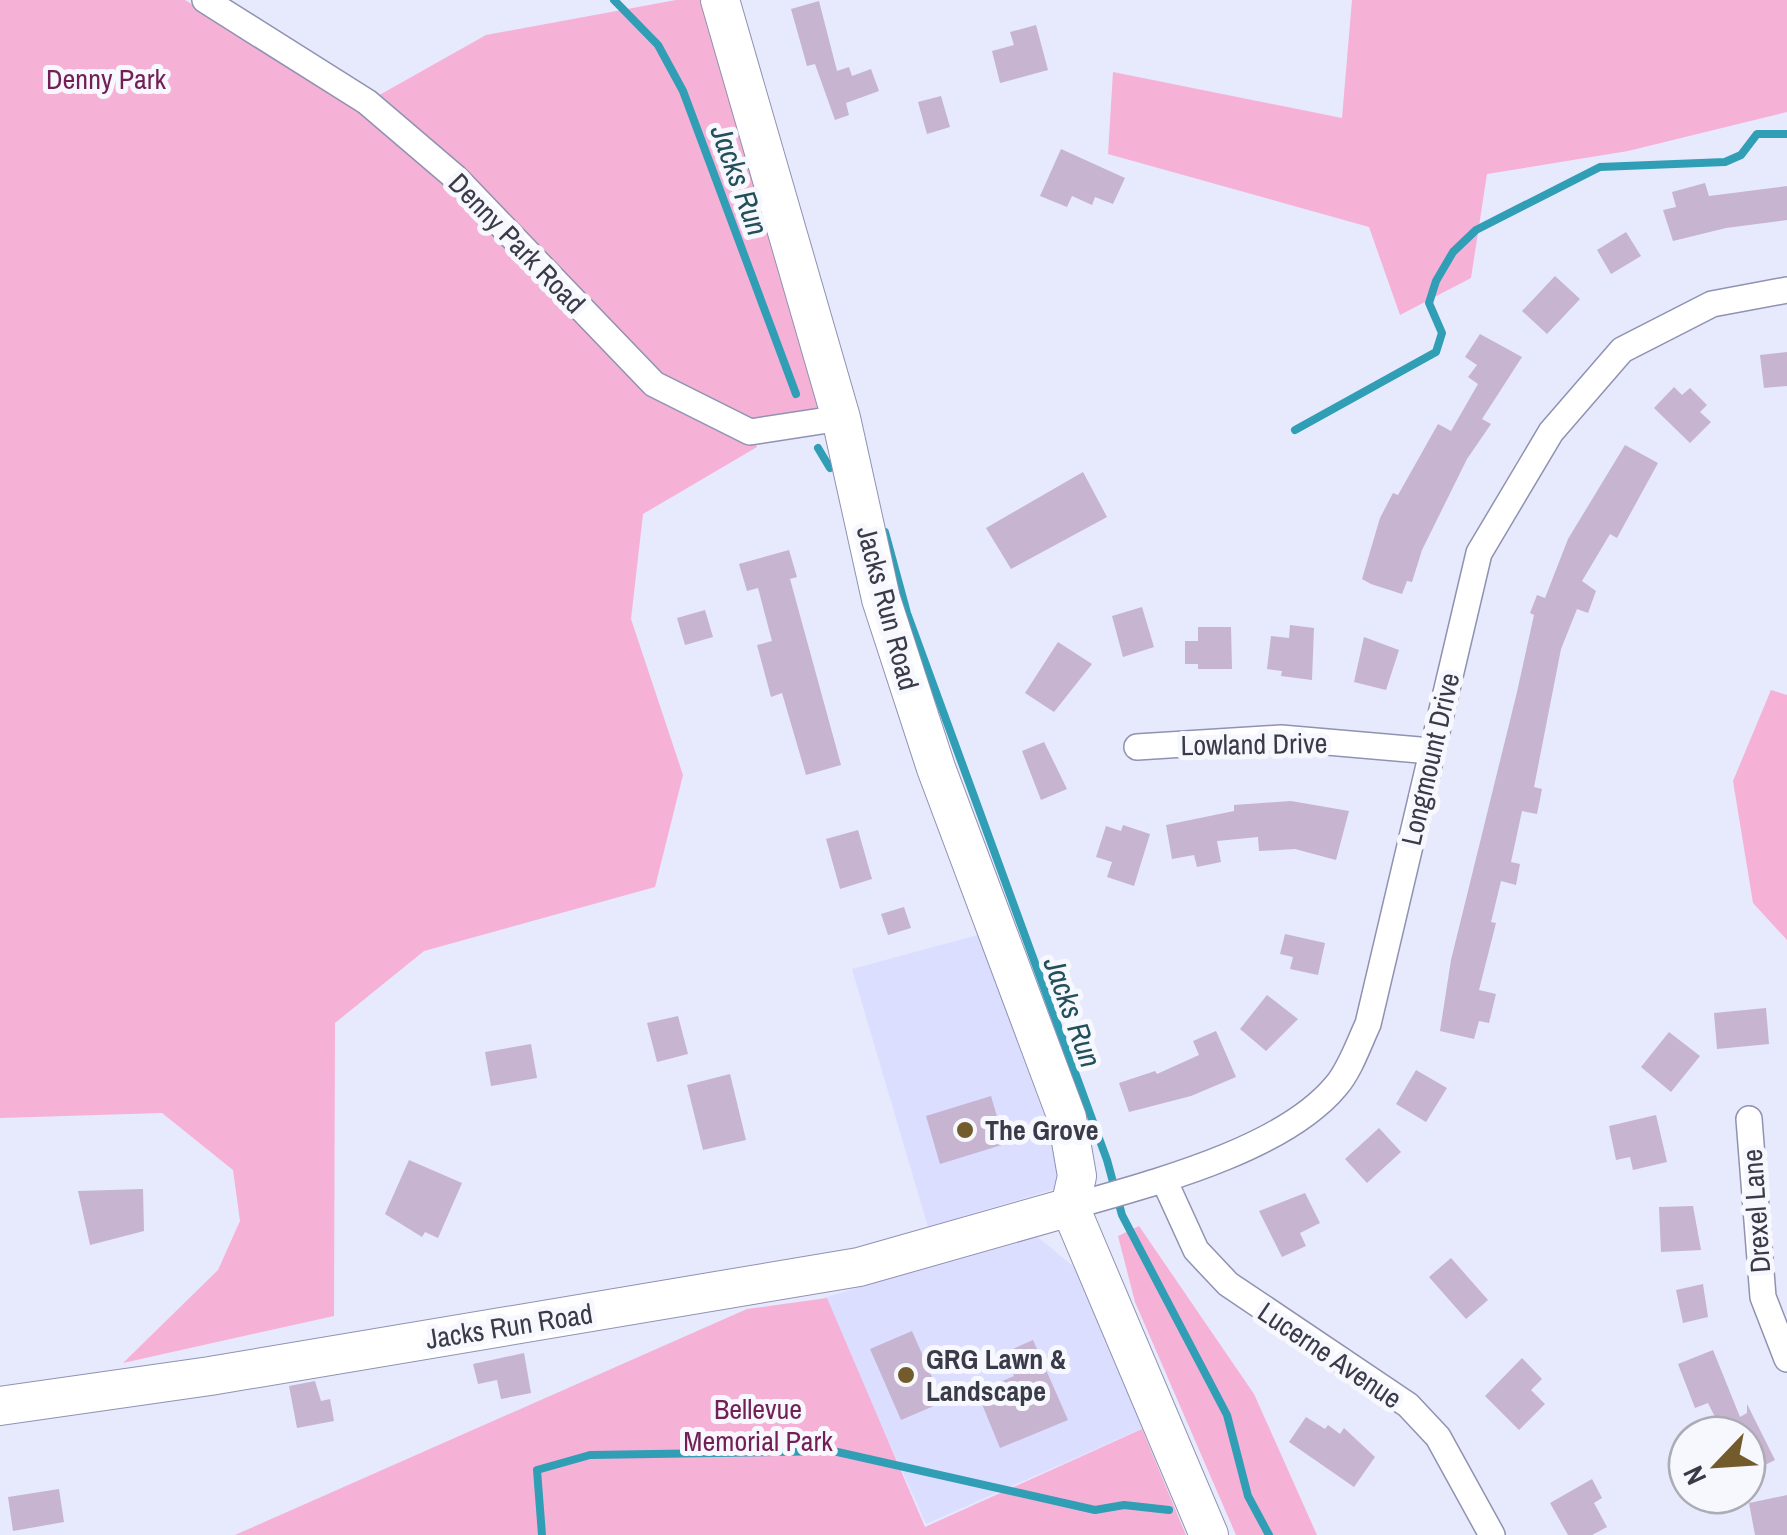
<svg xmlns="http://www.w3.org/2000/svg" width="1787" height="1535" font-family="'Archivo Narrow',sans-serif">
  <rect width="100%" height="100%" fill="#e7e9fd"/>
  <path fill="#dbdeff" d="M978 935 1063 1166 1055 1189 928 1227 852 969Z
    M1034 1234 1073 1266 1143 1428 926 1524 825 1300 814 1301Z"/>
  <path fill="#f6b1d7" d="M0 0H185L249 40 367 102 486 35 676 0H720L841 418 751 433 757 447 643 514 631 619 683 775 655 887 424 951 335 1023 334 1316 123 1363 218 1270 240 1221 233 1170 162 1113 0 1118Z
    M1352 0H1787V112L1628 151 1487 174 1471 278 1400 315 1369 227 1108 154 1113 72 1342 118Z
    M1771 690 1787 695V940L1753 903 1733 781Z
    M1139 1226 1254 1394 1317 1535H1236L1135 1302 1118 1236Z
    M827 1298 925 1527 1142 1429 1186 1535H235L747 1309Z"/>
  <g fill="none" stroke-linecap="round" stroke-linejoin="round">
    <path stroke="#309eb4" stroke-width="8" d="M614 0 658 45 683 91 796 394
      M1295 430 1436 352 1442 333 1429 303 1436 281 1453 252 1476 230 1600 167 1725 162 1741 155 1757 134H1787
      M818 448 830 468
      M885 532 907 613 1107 1160 1122 1215 1227 1415 1248 1496 1269 1535
      M542 1535 537 1470 590 1455 833 1451 1095 1510 1124 1505 1169 1510"/>
  </g>
  <path fill="#c6b4d1" d="M819 1 837 71 849 67 852 76 871 69 879 91 846 103 849 115 835 120 815 64 807 66 791 9Z
    M1036 25 1048 70 1000 83 992 51 1014 45 1010 32Z
    M941 96 950 127 927 134 918 102Z
    M1061 149 1125 178 1113 204 1095 197 1092 205 1072 196 1067 207 1040 196Z
    M1705 183 1709 196 1787 186V220L1726 228 1673 241 1663 210 1676 207 1672 192Z
    M1626 232 1641 256 1611 274 1597 250Z
    M1555 276 1580 299 1547 334 1522 311Z
    M1480 334 1522 357 1482 419 1491 424 1467 459 1422 550 1412 582 1407 581 1402 594 1371 584 1362 579 1380 518 1393 493 1398 495 1438 424 1451 431 1478 384 1468 377 1477 365 1465 357Z
    M1787 352V386L1764 388 1760 355Z
    M1674 387 1682 395 1690 388 1707 405 1700 412 1711 422 1690 443 1654 408Z
    M1625 445 1658 463 1617 538 1610 534 1582 581 1596 591 1588 613 1577 609 1561 649 1534 787 1542 789 1537 814 1522 811 1511 862 1520 864 1516 885 1501 881 1491 922 1496 923 1479 990 1496 994 1489 1023 1479 1021 1474 1039 1440 1031 1451 960 1517 692 1534 615 1530 613 1537 595 1545 598 1568 539Z
    M1083 472 1107 517 1011 569 986 528Z
    M789 550 797 577 790 579 841 765 806 775 782 693 771 697 757 645 772 641 758 588 747 591 739 564Z
    M1142 607 1154 647 1123 657 1112 616Z
    M705 610 713 637 685 645 677 618Z
    M1290 625 1314 628 1312 680 1281 676 1282 671 1267 669 1271 636 1289 638Z
    M1198 627H1231L1232 669H1198V664H1185V641H1198Z
    M1364 637 1399 650 1386 690 1354 682Z
    M1058 642 1092 664 1054 712 1025 693Z
    M1044 742 1067 789 1041 800 1022 751Z
    M1291 801 1349 811 1336 860 1295 849 1259 851 1258 837 1217 841 1221 862 1197 867 1194 855 1172 859 1166 825 1234 811V805Z
    M1123 825 1150 834 1134 886 1107 877 1112 862 1096 857 1106 826 1121 831Z
    M858 830 872 879 840 889 826 839Z
    M904 907 911 928 888 935 881 914Z
    M1285 934 1325 943 1318 975 1290 969 1293 957 1280 954Z
    M1267 995 1298 1019 1266 1051 1240 1029Z
    M1766 1008 1769 1044 1717 1049 1714 1013Z
    M678 1016 688 1054 657 1062 647 1023Z
    M1216 1031 1236 1077 1191 1096 1129 1112 1119 1083 1155 1071 1157 1074 1199 1055 1193 1041Z
    M1669 1032 1700 1056 1671 1092 1641 1067Z
    M531 1044 537 1078 491 1086 485 1052Z
    M1416 1070 1447 1088 1426 1122 1396 1104Z
    M730 1074 746 1140 703 1150 687 1085Z
    M991 1096 1005 1144 940 1164 926 1116Z
    M1656 1115 1667 1162 1633 1170 1630 1157 1616 1160 1609 1126Z
    M1379 1128 1401 1152 1367 1183 1345 1159Z
    M409 1160 462 1183 438 1238 425 1232 422 1237 385 1214Z
    M143 1189 144 1231 90 1245 78 1191Z
    M1305 1193 1320 1223 1300 1233 1306 1246 1282 1257 1259 1211Z
    M1693 1206 1701 1250 1661 1252 1659 1207Z
    M1451 1258 1488 1300 1466 1319 1429 1277Z
    M1703 1284 1708 1317 1683 1323 1676 1290Z
    M912 1331 943 1402 901 1420 870 1349Z
    M1033 1340 1068 1420 1000 1448 977 1392 1014 1376 1004 1353Z
    M1713 1350 1740 1417 1747 1413V1404L1775 1460 1747 1474V1435H1704L1720 1427 1708 1403 1695 1408 1678 1364Z
    M524 1353 531 1393 501 1399 497 1380 478 1384 473 1364Z
    M1522 1358 1542 1379 1531 1390 1545 1404 1519 1430 1485 1396Z
    M315 1381 321 1401 330 1399 334 1421 297 1428 289 1386Z
    M1306 1417 1325 1429 1328 1425 1340 1434 1344 1428 1375 1457 1354 1487 1289 1442Z
    M1592 1479 1602 1498 1594 1503 1607 1527 1592 1535H1568L1550 1503Z
    M59 1489 64 1522 13 1531 8 1497Z
    M1787 1495V1535H1755L1749 1503Z"/>
  <g fill="none" stroke-linecap="round" stroke-linejoin="round">
    <g stroke="#8f92b1" stroke-width="28">
      <path id="street" d="M205 0 367 102 456 178 654 384 750 432 841 418
        M1137 747 1281 738 1431 751
        M1749 1119 1763 1297 1787 1359
        M1164 1180 1196 1250 1228 1284 1408 1405 1438 1437 1492 1535
        M1070 1207C1149 1184 1282 1151 1336 1086 1350 1070 1359 1043 1368 1024L1479 553 1551 432 1622 350 1712 304 1787 290"/>
    </g>
    <g stroke="#8f92b1" stroke-width="40">
      <path id="secondary" d="M720 0 841 418 881 599 936 768 1067 1118 1077 1176 1070 1207 1209 1535
        M0 1406 210 1376 859 1267 1070 1207"/>
    </g>
    <use href="#street" stroke="#fff" stroke-width="25"/>
    <use href="#secondary" stroke="#fff" stroke-width="38"/>
  </g>
  <g fill="#735b2c" stroke="#f7f8fe" stroke-width="4">
    <circle cx="965" cy="1130" r="10"/>
    <circle cx="906" cy="1375" r="10"/>
  </g>
  <g text-anchor="middle" dominant-baseline="central" stroke-width="10" stroke-linejoin="round" paint-order="stroke">
    <g font-size="28" fill="#731f55" stroke="#f7f8fe">
      <text x="106" y="79">Denny Park</text>
      <text x="758" y="1409">Bellevue<tspan x="758" dy="32">Memorial Park</tspan></text>
    </g>
    <g font-size="28" fill="#3a3b48" stroke="#f7f8fe">
      <text transform="translate(517 243) rotate(46)">Denny Park Road</text>
      <text transform="translate(888 608) rotate(75)">Jacks Run Road</text>
      <text transform="translate(1254 744) rotate(-1)">Lowland Drive</text>
      <text transform="translate(1430 759) rotate(-77)">Longmount Drive</text>
      <text transform="translate(1756 1211) rotate(-94)">Drexel Lane</text>
      <text transform="translate(509 1326) rotate(-9)">Jacks Run Road</text>
      <text transform="translate(1330 1355) rotate(34)">Lucerne Avenue</text>
    </g>
    <g font-size="28" font-weight="bold" fill="#3a3b48" stroke="#f7f8fe" text-anchor="start">
      <text x="985" y="1130">The Grove</text>
      <text x="926" y="1359">GRG Lawn &amp;<tspan x="926" dy="32">Landscape</tspan></text>
    </g>
    <g font-size="30" font-style="italic" fill="#22505a" stroke="#f7f8fe">
      <text transform="translate(740 180) rotate(70)">Jacks Run</text>
      <text transform="translate(1073 1012) rotate(70)">Jacks Run</text>
    </g>
  </g>
  <g transform="translate(1717 1465) rotate(245)"><circle r="48" fill="#f7f8fe" stroke="#abacb5" stroke-width="2.5"/>
  <path d="M0-8L18 38L0 25L-18 38Z" fill="#735b2c"/>
  <text y="-15" font-size="28" font-weight="bold" text-anchor="middle" fill="#3a3b48">N</text>
  </g>
</svg>
